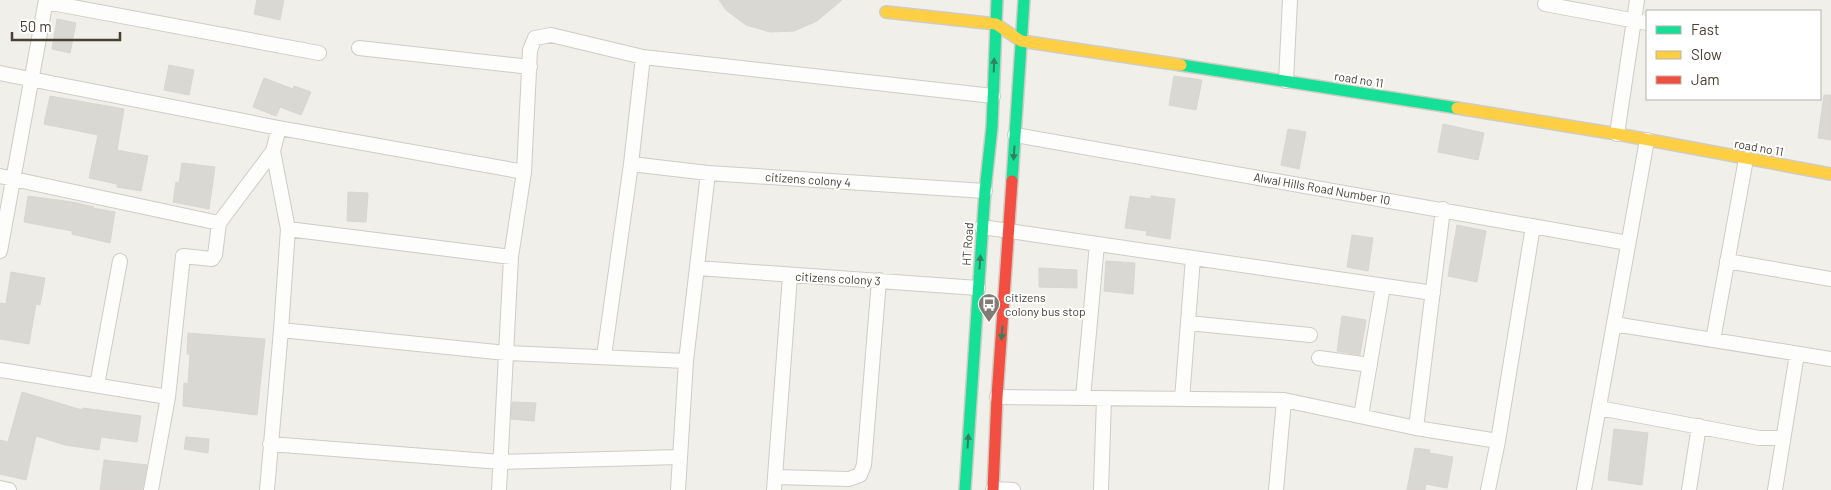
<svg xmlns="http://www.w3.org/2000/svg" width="1831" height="490" font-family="Barlow,sans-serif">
  <rect width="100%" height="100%" fill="#f0efea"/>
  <path fill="#dad8d2" stroke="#d9d6cf" d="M257 0H284L280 20 254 14Z
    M719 0H842L817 21 794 31 770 32 746 25 726 10Z
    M57 19 76 23 70 53 52 49Z
    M169 65 194 70 189 95 164 90Z
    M1174 76 1202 80 1196 110 1169 105Z
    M264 78 293 89 294 86 311 92 301 115 280 107 276 116 253 107Z
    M1824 95H1831V140L1818 138Z
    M50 96 124 109 117 150 148 156 141 191 117 187V184L89 178 98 135 44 124Z
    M1443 124 1484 133 1478 160 1438 152Z
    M1288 129 1306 132 1299 169 1281 165Z
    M182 163 215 167 209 209 173 202 176 182 179 183Z
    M348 192 368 193 366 222 347 221Z
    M28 196 72 202 94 207 93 208 115 212 110 243 72 234V231L24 222Z
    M1130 196 1151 199V196L1175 199 1170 239 1146 235 1147 231 1125 228Z
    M1457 225 1486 231 1477 282 1448 276Z
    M1352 235 1373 238 1368 271 1347 267Z
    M1106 261 1135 263 1133 294 1104 291Z
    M1039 268 1077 270V288L1039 287Z
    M11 272 45 278 40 305 36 304 29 344 0 339V303L6 304Z
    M1342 316 1366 320 1360 355 1337 351Z
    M188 333 265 339 257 415 183 406 184 383 188 384 190 354H187Z
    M22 392 82 410 83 408 141 416 137 442 101 437 99 450 65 445 36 436 26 480 0 474V440L8 442Z
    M512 402 536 403 534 421 511 419Z
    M1614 429 1648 433 1642 485 1608 480Z
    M186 437 209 439 208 453 184 449Z
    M1415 448 1430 450 1429 453 1453 457 1447 488 1426 484 1425 490H1407Z
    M104 460 147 465 142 490H100Z"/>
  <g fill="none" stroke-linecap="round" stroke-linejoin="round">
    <g stroke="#ceccc7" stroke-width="16">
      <path id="street" d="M46 2 319 53
        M1545 4 1647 23
        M359 48 530 67
        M0 73 279 128 524 172
        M1286 81 1290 0
        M1617 134 1637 0
        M1015 135 1628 243
        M631 164 708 173 985 191
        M0 176 219 223
        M1443 209 1416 428 1498 441
        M982 227 1433 293
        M288 229 511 257
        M0 251 46 0
        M1727 261 1831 279
        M697 268 978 288
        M1188 323 1310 335
        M1614 324 1831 359
        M281 330 506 353 686 361
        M1713 340 1746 159
        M604 356 631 164 643 57
        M1319 358 1370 365
        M0 370 168 397
        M97 385 120 261
        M997 397 1284 400 1416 428
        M1083 398 1097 244
        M1182 399 1193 258
        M1599 408 1759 438H1782
        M1361 416 1383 286
        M270 444 501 462 679 457
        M775 477 849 479 860 475 864 465 879 280
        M0 488 9 490
        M993 489 1013 490
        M151 490 168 397 183 256 212 259 215 255 219 223 273 151 279 128
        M267 490 281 330 288 229 273 151
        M499 490 511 257 524 172 530 50 535 38 551 35 643 57 993 96
        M678 490 686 361 708 173
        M774 490 790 276
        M1101 490 1104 398
        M1276 490 1284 400
        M1488 490 1498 441 1533 226
        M1584 490 1647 140
        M1689 490 1699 426
        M1775 490 1797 354"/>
    </g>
    <g stroke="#d0ccc1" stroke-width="14">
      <path id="fast" d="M1181 65 1457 108
        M1012 181 1024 0
        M965 490 985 191 992 127 997 0"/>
    </g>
    <g stroke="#d0ccc1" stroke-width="14">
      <path id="slow" d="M886 12 996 24 1021 41 1181 65
        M1457 108 1617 134 1831 174"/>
    </g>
    <g stroke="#d0ccc1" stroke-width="14">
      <path id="jam" d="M993 490 997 397 1012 181"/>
    </g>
    <use href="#street" stroke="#fdfdfc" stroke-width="14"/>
    <use href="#fast" stroke="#16e098" stroke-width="11"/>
    <use href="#slow" stroke="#ffcf43" stroke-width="11"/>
    <use href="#jam" stroke="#f24e42" stroke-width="11"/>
  </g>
  <defs><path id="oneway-solid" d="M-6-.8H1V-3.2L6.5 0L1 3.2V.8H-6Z" transform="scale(1.25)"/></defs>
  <g fill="#33805d">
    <use href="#oneway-solid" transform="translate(994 65) rotate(-88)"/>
    <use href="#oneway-solid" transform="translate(1014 153) rotate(94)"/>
    <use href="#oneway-solid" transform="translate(980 262) rotate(-86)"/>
    <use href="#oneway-solid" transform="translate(1002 333) rotate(94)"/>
    <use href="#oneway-solid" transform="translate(968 441) rotate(-86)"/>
  </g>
  <defs>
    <g id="bus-pin" transform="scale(1.125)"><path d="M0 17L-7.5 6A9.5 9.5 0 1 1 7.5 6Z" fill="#827d74" stroke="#fff"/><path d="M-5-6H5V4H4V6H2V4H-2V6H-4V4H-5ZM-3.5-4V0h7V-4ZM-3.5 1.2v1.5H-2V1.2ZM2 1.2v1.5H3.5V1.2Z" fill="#fff"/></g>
  </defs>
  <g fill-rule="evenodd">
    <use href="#bus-pin" x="989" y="304"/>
  </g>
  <g text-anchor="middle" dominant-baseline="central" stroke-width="4" stroke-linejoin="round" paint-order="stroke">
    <g font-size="12" fill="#474035" stroke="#fff">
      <text transform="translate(1359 79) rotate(9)">road no 11</text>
      <text transform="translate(1759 147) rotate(10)">road no 11</text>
      <text transform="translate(808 179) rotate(4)">citizens colony 4</text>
      <text transform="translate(1322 188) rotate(10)">Alwal Hills Road Number 10</text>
      <text transform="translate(967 244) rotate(-86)">HT Road</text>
      <text transform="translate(838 278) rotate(3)">citizens colony 3</text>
    </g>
    <g font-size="12" fill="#474035" stroke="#fff" text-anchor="start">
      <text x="1005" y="297">citizens<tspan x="1005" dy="14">colony bus stop</tspan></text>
    </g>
  </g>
  <rect x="1646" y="10" width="175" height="90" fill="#ffffff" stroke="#b5b3ae"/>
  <rect x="1656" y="26" width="25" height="8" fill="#16e098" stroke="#b5b3ae"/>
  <text x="1691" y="35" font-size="15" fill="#474035">Fast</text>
  <rect x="1656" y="51" width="25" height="8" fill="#ffcf43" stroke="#b5b3ae"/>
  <text x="1691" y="60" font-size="15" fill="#474035">Slow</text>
  <rect x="1656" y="76" width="25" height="8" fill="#f24e42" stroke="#b5b3ae"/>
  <text x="1691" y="85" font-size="15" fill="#474035">Jam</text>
  <path d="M12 32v8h108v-8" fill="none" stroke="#474035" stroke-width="2.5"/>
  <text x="20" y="32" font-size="15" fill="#474035" stroke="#ffffff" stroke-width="4" paint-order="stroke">50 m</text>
</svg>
